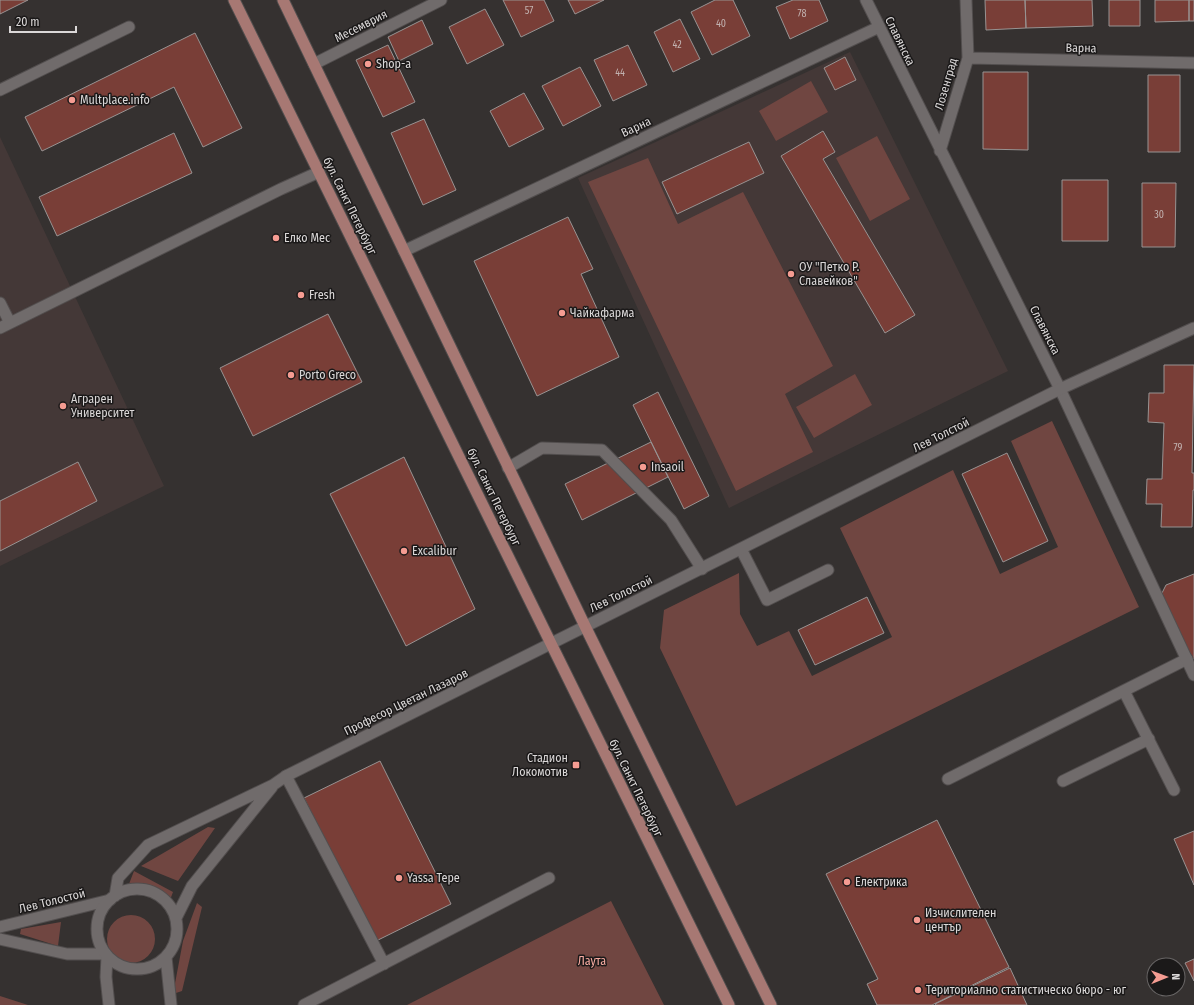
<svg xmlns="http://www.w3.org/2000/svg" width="1194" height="1005" font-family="'Fira Sans Condensed',sans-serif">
  <rect width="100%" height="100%" fill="#353130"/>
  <path fill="#443837" d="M850 52 1008 371 729 508 578 178Z
    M0 137 164 486 0 566Z"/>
  <path fill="#704641" d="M811 81 828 112 776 141 759 111Z
    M877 136 910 199 870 221 836 158Z
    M648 158 678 224 743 192 833 366 785 394 813 452 736 491 588 182Z
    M855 374 872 405 814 438 796 407Z
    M1052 421 1139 607 736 806 660 648 664 610 739 573 740 614 757 646 789 631 812 676 892 637 840 528 953 470 1000 574 1058 547 1011 441Z
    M208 827 215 828 178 881 141 866Z
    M134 871 173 892 170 900 152 888 129 884Z
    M611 901 664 1005H407Z
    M197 903 202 907 182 991 173 994 183 941Z
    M107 939a24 24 0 1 1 48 0a24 24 0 1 1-48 0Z
    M61 922 58 946 20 934 21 929Z
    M0 996 28 1005H0Z"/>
  <path fill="#793e37" stroke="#989392" d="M0 0H28L0 14Z
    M503 0H544L554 21 521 37Z
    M568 0H604L575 14Z
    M715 0H733L750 36 712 55 691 12Z
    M793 0H819L828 21 790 39 776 7Z
    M985 0H1025L1026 28 986 30Z
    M1025 0H1092L1093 26 1026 28Z
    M1109 0H1140V26H1109Z
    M1155 0H1189V21L1155 22Z
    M1189 0H1194V21H1189Z
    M485 9 504 45 467 64 449 27Z
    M680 19 700 59 673 72 654 32Z
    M422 20 433 44 399 61 388 37Z
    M195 33 242 128 203 147 174 87 42 151 25 117Z
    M388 45 415 102 383 117 356 60Z
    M628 45 647 85 613 101 594 60Z
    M845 57 856 80 835 90 824 68Z
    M580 67 601 106 563 126 542 86Z
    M983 72H1028V150L983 149Z
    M1148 75H1180V152H1148Z
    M524 93 544 129 509 147 490 111Z
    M424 119 456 190 423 205 391 133Z
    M823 131 835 152 823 159 915 315 885 333 781 156Z
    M174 133 192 173 57 236 39 197Z
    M749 142 764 173 677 214 662 182Z
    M1062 180H1108V241H1062Z
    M1142 183H1176L1175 247H1142Z
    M568 217 593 269 581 274 619 357 537 396 474 261Z
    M328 314 362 382 253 436 220 368Z
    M1164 365H1194L1192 473H1194V490H1193L1192 527H1161L1162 504H1146L1147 479H1162L1164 423 1148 422 1149 393H1164Z
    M658 392 709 496 684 509 633 405Z
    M651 442 668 477 582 520 565 484Z
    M1007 453 1048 541 1003 562 962 474Z
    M404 457 475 609 406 646 330 494Z
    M78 462 97 501 0 551V501Z
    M1194 574V659L1188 655 1161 595 1166 585Z
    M867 597 884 633 815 665 798 630Z
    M380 761 451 904 374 942 304 798Z
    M937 820 1009 967 932 1005H877L867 984 878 979 826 874Z
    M1194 831V885L1174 839Z
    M1194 959V981L1185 963Z
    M1010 968 1027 1005H936L935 1004Z"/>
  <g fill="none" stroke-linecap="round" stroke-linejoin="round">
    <g stroke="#524e4e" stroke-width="13">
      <path id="service" d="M0 90 129 27
        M0 303 10 323
        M0 328 281 189 319 172
        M508 468 542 448 602 450 671 520 702 569
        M741 549 767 600 828 570
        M1124 691 1174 790
        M286 776 384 964
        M948 779 1187 659
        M1063 781 1149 739
        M0 927 110 900
        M0 939 67 954H105
        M304 1005 549 878"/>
    </g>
    <g stroke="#524e4e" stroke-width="13">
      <path id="minor" d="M866 0 1060 389 1194 675
        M968 58 1194 63
        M314 64 441 0
        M940 151 968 58 966 0
        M404 251 879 27"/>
    </g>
    <g stroke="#524e4e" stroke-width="13">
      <path id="tertiary" d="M97 929a40 40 0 1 1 80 0a40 40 0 1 1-80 0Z
        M115 896 118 878 148 845 273 785 286 776 1060 389 1194 328
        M176 918 192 886 272 787
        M107 956 106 977 109 1005
        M166 957 171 1005"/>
    </g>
    <g stroke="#524e4e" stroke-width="13">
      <path id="primary" d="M234 0 729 1005
        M283 0 585 626 771 1005"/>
    </g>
    <use href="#service" stroke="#706b6b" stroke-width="11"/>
    <use href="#minor" stroke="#706b6b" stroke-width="11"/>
    <use href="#tertiary" stroke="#706b6b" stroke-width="11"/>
    <use href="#primary" stroke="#a77873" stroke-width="11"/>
  </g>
  <g fill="#f59c92" stroke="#1b1919" stroke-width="1.5">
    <circle cx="368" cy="64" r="4"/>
    <circle cx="72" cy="100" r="4"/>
    <circle cx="276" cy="238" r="4"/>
    <circle cx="791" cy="274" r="4"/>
    <circle cx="301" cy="295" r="4"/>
    <circle cx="562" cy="313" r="4"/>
    <circle cx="291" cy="375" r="4"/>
    <circle cx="63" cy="406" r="4"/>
    <circle cx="643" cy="467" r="4"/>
    <circle cx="404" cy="551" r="4"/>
    <rect x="572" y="761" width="8" height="8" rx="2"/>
    <circle cx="399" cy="878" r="4"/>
    <circle cx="847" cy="882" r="4"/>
    <circle cx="917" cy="920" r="4"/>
    <circle cx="918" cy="990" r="4"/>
  </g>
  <g text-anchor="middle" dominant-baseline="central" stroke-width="3" stroke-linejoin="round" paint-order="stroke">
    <g font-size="10" fill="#c2b2b0">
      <text x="529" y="11">57</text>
      <text x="802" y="14">78</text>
      <text x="721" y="24">40</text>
      <text x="677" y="45">42</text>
      <text x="620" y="73">44</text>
      <text x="1159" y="215">30</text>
      <text x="1178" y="448">79</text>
    </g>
    <g font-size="12" fill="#dbd8d8" stroke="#1b1919">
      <text transform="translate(361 26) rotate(-27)">Месемврия</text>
      <text transform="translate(900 41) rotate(64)">Славянска</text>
      <text transform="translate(1081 48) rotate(1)">Варна</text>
      <text transform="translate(946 84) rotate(-74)">Лозенград</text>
      <text transform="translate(636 127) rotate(-25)">Варна</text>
      <text transform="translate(350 206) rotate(64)">бул. Санкт Петербург</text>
      <text transform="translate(1045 330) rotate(63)">Славянска</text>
      <text transform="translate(941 435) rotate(-27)">Лев Толстой</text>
      <text transform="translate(494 497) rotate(64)">бул. Санкт Петербург</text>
      <text transform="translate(621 594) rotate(-26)">Лев Толостой</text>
      <text transform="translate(406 702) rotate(-26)">Професор Цветан Лазаров</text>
      <text transform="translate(636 788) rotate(64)">бул. Санкт Петербург</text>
      <text transform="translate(52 901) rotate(-14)">Лев Толостой</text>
    </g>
    <g font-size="12" fill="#dbd8d8" stroke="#1b1919" text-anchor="start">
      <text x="376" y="64">Shop-a</text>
      <text x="80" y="100">Multplace.info</text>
      <text x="284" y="238">Елко Мес</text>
      <text x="799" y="267">ОУ "Петко Р.<tspan x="799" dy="14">Славейков"</tspan></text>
      <text x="309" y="295">Fresh</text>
      <text x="570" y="313">Чайкафарма</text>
      <text x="299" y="375">Porto Greco</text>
      <text x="71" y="399">Аграрен<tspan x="71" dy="14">Университет</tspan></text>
      <text x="651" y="467">Insaoil</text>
      <text x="412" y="551">Excalibur</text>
      <text x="568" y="758" text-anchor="end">Стадион<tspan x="568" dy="14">Локомотив</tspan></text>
      <text x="407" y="878">Yassa Tepe</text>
      <text x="855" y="882">Електрика</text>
      <text x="925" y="913">Изчислителен<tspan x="925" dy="14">център</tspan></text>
      <text x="926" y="990">Териториално статистическо бюро - юг</text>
    </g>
    <g font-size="12" fill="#f7aba1" stroke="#1b1919">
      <text x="592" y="961">Лаута</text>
    </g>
  </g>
  <g transform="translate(1166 977) rotate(89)"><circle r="19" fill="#1b1919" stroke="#686565"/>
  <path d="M0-3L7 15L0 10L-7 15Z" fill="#f59c92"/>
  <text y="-6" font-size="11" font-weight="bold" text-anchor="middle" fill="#dbd8d8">N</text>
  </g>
  <path d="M10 26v6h66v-6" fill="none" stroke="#dbd8d8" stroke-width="2"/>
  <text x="16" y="26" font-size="12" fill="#dbd8d8" stroke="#1b1919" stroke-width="3" paint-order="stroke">20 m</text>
</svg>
